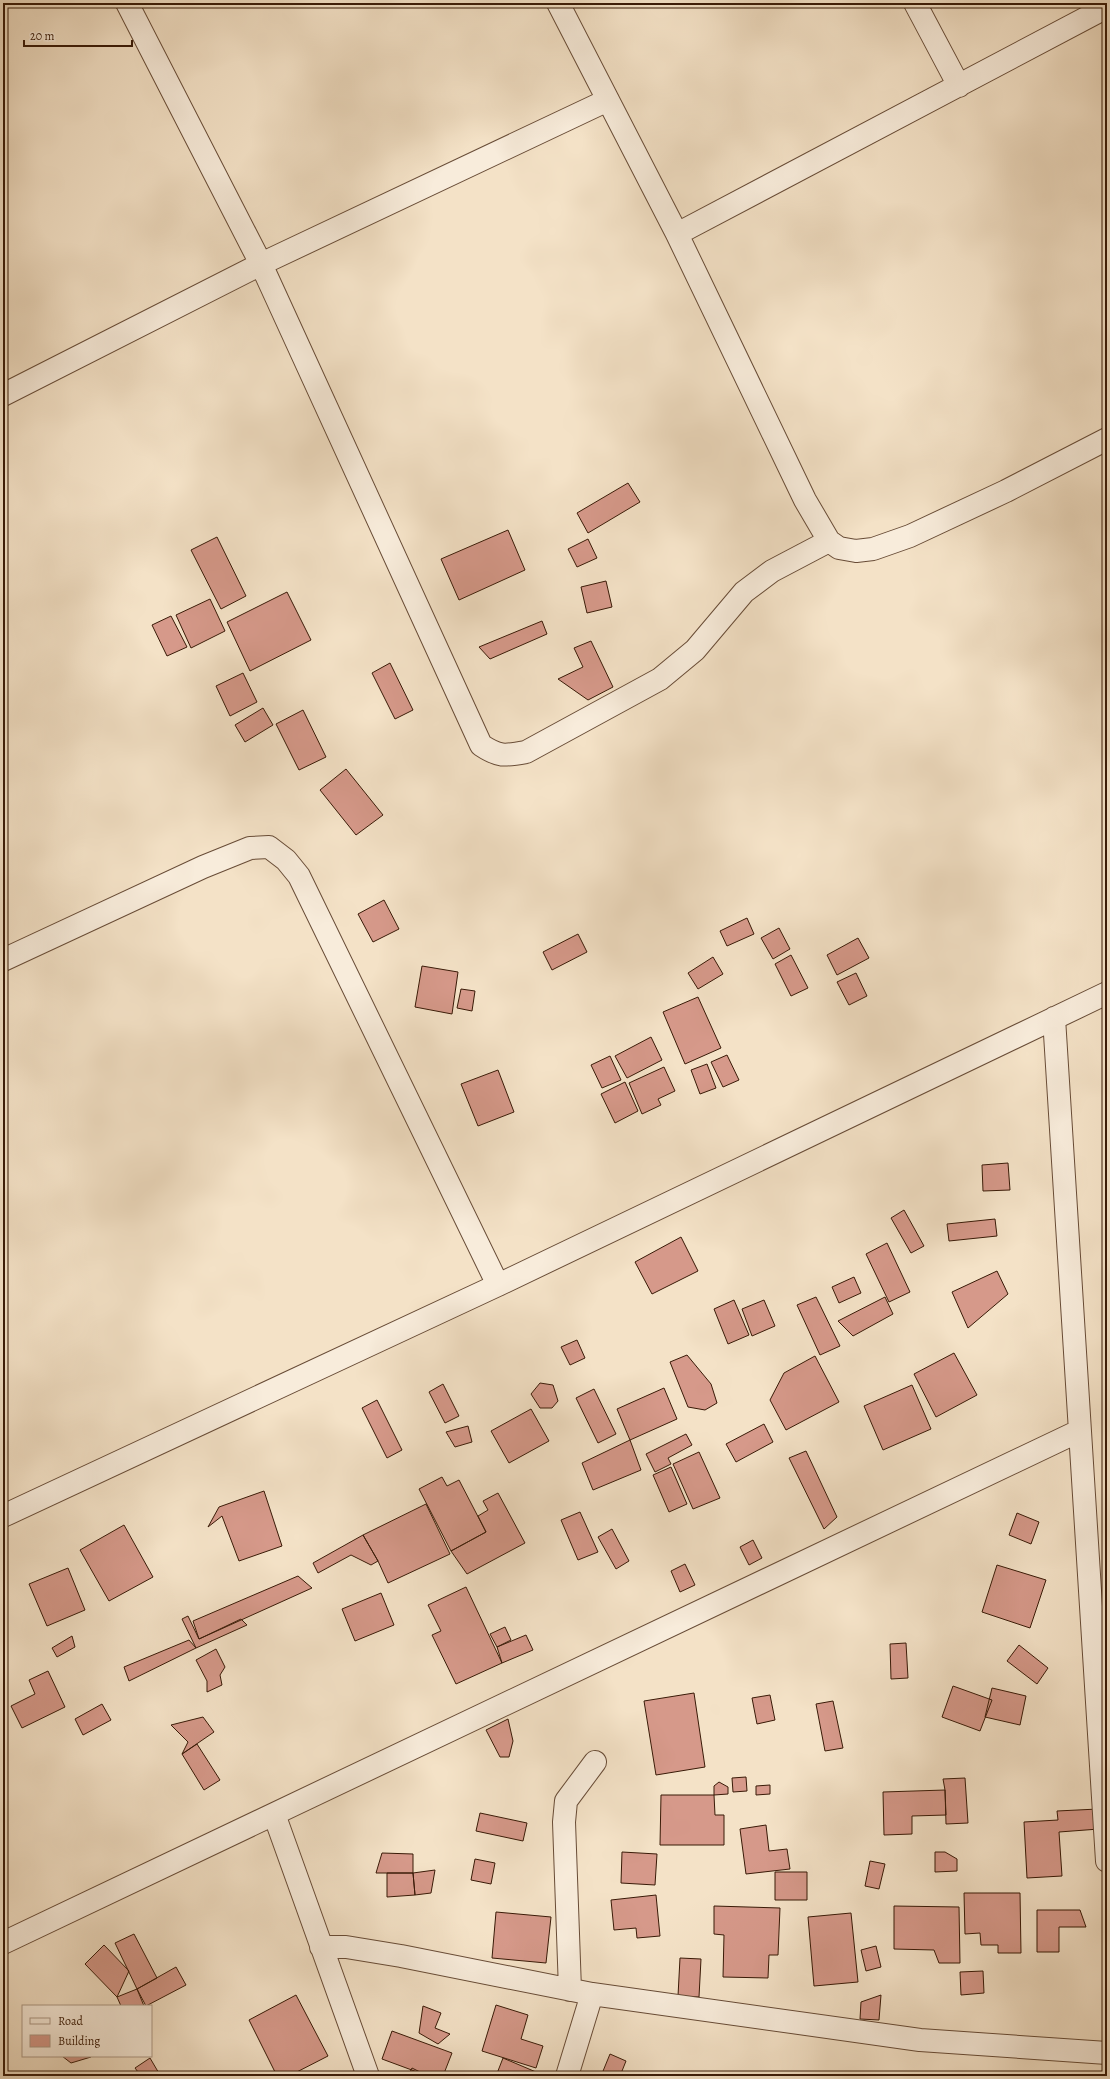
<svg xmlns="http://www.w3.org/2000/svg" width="1110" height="2079" font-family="Alegreya,serif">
  <rect width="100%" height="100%" fill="#f4e2c7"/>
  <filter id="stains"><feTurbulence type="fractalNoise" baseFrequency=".005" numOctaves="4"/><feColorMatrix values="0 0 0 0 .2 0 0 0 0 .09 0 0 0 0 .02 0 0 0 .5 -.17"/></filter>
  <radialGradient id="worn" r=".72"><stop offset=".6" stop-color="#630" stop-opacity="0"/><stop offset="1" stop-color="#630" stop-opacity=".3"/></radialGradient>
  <path fill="#d6998a" stroke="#391a07" d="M628 483 640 502 588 533 577 513Z
    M508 530 525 570 459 600 441 559Z
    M217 537 246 596 221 609 191 550Z
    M588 539 597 558 577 567 568 549Z
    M606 581 612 607 587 613 581 587Z
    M287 592 311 640 250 671 227 622Z
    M210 599 225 631 191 648 176 615Z
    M171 616 187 647 167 656 152 625Z
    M542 621 547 634 490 659 479 647Z
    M591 641 613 687 588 700 558 679 583 667 574 648Z
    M390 663 413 710 395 719 372 673Z
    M243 673 257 702 230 716 216 686Z
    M263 708 273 725 245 742 235 725Z
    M303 710 326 757 299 770 276 724Z
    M346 769 383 815 356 835 320 790Z
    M384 900 399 929 373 942 358 914Z
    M747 918 754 934 727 946 720 931Z
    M779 928 790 949 773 959 761 938Z
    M578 934 587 952 552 970 543 952Z
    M858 938 869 958 837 975 827 955Z
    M791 955 808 988 791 996 775 964Z
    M713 957 723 974 698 989 688 973Z
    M422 966 458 972 452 1014 415 1007Z
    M856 973 867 996 849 1005 837 982Z
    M461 989 475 991 472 1011 457 1008Z
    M698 997 721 1048 685 1064 663 1012Z
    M651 1037 662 1060 627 1078 615 1056Z
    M727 1055 739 1080 723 1087 711 1062Z
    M610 1056 621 1080 602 1088 591 1065Z
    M707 1064 716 1088 700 1094 691 1070Z
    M664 1067 675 1091 658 1099 661 1105 642 1114 629 1083Z
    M498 1070 514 1112 478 1126 461 1084Z
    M625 1082 638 1111 615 1123 601 1094Z
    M1008 1163 1010 1190 983 1191 982 1165Z
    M904 1210 924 1246 911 1253 891 1218Z
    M995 1219 997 1236 949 1241 947 1224Z
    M681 1237 698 1271 652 1294 635 1262Z
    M887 1243 910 1292 889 1302 866 1254Z
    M997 1271 1008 1294 968 1328 952 1292Z
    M854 1277 861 1293 839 1303 832 1287Z
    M816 1297 840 1346 820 1355 797 1305Z
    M885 1297 893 1314 853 1336 838 1321Z
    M734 1300 749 1335 728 1344 714 1309Z
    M764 1300 775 1326 752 1336 742 1309Z
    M577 1340 585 1358 570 1365 561 1347Z
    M954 1353 977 1395 936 1417 914 1374Z
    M687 1355 711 1384 717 1403 705 1410 688 1407 670 1362Z
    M815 1356 839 1402 786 1430 770 1400 784 1373Z
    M540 1383 553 1385 558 1401 552 1408H540L531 1394Z
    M443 1384 459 1416 445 1423 429 1392Z
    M912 1385 931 1429 883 1450 864 1406Z
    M664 1388 677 1419 630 1440 617 1409Z
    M594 1389 616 1434 598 1443 576 1398Z
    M377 1400 402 1450 387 1458 362 1408Z
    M531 1409 549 1441 509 1463 491 1431Z
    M764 1424 773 1442 736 1462 726 1444Z
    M468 1426 472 1442 455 1447 446 1432Z
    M686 1434 692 1445 668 1458 671 1464 655 1472 646 1454Z
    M630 1440 641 1470 593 1490 582 1463Z
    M806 1451 837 1517 824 1529 789 1458Z
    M699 1452 720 1498 693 1509 673 1464Z
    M671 1467 687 1504 669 1512 653 1475Z
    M442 1477 447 1486 459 1480 486 1532 451 1551 419 1489Z
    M264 1491 282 1546 239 1561 222 1516 208 1527 219 1507Z
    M498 1493 525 1543 467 1574 451 1551 486 1532 478 1516 488 1510 483 1501Z
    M426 1504 450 1554 388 1583 378 1561 363 1535Z
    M580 1512 598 1552 578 1560 561 1520Z
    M1017 1513 1039 1522 1031 1544 1009 1535Z
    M124 1525 153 1577 109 1601 80 1550Z
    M612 1529 629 1561 616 1569 598 1537Z
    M363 1535 378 1561 371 1565 351 1555 318 1573 313 1563Z
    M753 1540 762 1558 749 1565 740 1547Z
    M685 1564 695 1585 680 1592 671 1571Z
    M997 1565 1046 1580 1030 1628 982 1612Z
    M68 1568 85 1610 47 1626 29 1584Z
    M298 1576 312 1588 199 1639 193 1621Z
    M466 1587 502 1663 456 1684 432 1635 441 1631 428 1605Z
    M381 1593 394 1625 355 1641 342 1609Z
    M188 1616 199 1639 241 1619 247 1625 196 1648 182 1619Z
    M505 1627 511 1640 497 1647 490 1634Z
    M526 1635 533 1650 502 1663 497 1647Z
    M72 1636 75 1647 57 1657 52 1648Z
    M189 1640 196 1648 129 1681 124 1667Z
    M906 1643 908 1678 891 1679 890 1644Z
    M1019 1645 1048 1668 1037 1684 1007 1661Z
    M216 1649 225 1667 220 1675 222 1685 207 1692V1681L196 1660Z
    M48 1671 65 1707 22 1728 11 1706 35 1694 29 1680Z
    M953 1686 992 1700 980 1731 942 1717Z
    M992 1688 1026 1696 1020 1725 985 1717Z
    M694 1693 705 1767 656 1775 644 1701Z
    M770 1695 775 1720 757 1724 752 1698Z
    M833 1701 843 1748 825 1751 816 1704Z
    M102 1704 111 1720 83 1735 75 1719Z
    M203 1717 214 1732 182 1754 188 1742 171 1725Z
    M508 1719 513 1741 509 1757H500L486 1730Z
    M197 1744 220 1780 204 1790 182 1754Z
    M746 1777 747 1791 733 1792 732 1778Z
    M965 1778 968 1823 946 1824 945 1790 943 1779Z
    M719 1782 728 1787V1794L714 1795V1786Z
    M770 1785V1794L756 1795V1786Z
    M945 1790 946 1815 912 1816V1834L884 1835 883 1792Z
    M661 1795H714L715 1815H724V1845H660Z
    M1098 1809 1099 1829 1059 1832 1062 1876 1027 1878 1024 1822 1058 1820 1057 1811Z
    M480 1813 527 1823 523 1841 476 1831Z
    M766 1825 769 1851 787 1849 790 1869 746 1874 740 1829Z
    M622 1852 657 1854 655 1885 621 1883Z
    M935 1852H945L957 1859V1871L935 1872Z
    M382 1853 413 1854V1873H376Z
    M475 1859 495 1863 491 1884 471 1880Z
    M870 1861 885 1864 879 1889 865 1886Z
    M435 1870 431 1893 415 1895 413 1873Z
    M775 1872H807V1900H775Z
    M387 1873H413L415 1895 387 1897Z
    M964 1893H1020L1021 1953H998V1945H981L980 1933 965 1934Z
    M656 1895 660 1936 637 1938 636 1928 614 1930 611 1900Z
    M714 1906 780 1908 778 1955H769L768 1978 723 1977 724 1935 714 1934Z
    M894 1906 959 1907 960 1963H939L934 1950 894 1949Z
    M1037 1910H1080L1086 1927H1059V1952H1037Z
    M496 1912 551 1917 546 1963 492 1958Z
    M851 1913 858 1982 814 1986 808 1917Z
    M134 1934 157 1978 137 1989 115 1943Z
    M104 1945 129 1971 117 1997 85 1964Z
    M876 1946 881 1967 866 1971 861 1950Z
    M680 1958 701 1959 699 1997 678 1996Z
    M176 1967 186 1985 146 2006 137 1989Z
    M983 1971 984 1993 961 1995 960 1972Z
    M137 1989 144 2006H121L117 1997Z
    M296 1995 328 2056 289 2076H277L249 2020Z
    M881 1995 879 2020 860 2019 861 2002Z
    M496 2005 528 2015 521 2039 543 2046 536 2068 482 2051Z
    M423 2006 441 2013 435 2028 450 2034 438 2044 419 2033Z
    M392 2031 452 2053 443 2076H428L382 2059Z
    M610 2054 626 2061 620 2076H601Z
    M62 2056H90L91 2057 71 2063Z
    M150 2058 160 2075 141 2076 135 2068Z
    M503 2058 536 2072 534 2076H496Z
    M412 2068 428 2076H408Z"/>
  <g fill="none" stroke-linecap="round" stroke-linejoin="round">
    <g stroke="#684c37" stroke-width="24">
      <path id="minor" d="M127 3 261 264 481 745C499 757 504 756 526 752L660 679 695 650 744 592 772 571 829 541
        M558 3 677 234 805 500 829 541 839 548 856 551 873 549 910 536 1006 491 1107 439
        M915 3 959 86
        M677 234 1107 7
        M3 395 261 264 608 100
        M3 960 203 867 250 848 269 847 286 860 299 876 498 1285
        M1054 1018 1107 1861
        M3 1516 498 1285 1107 993
        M274 1814 368 2076
        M3 1943 1079 1431
        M321 1947H346L401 1956 592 1994 920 2040 1107 2053
        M570 1990 564 1822 566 1801 595 1762
        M567 2076 592 1994"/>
    </g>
    <use href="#minor" stroke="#f8ecdb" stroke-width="22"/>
  </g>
  <rect width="1110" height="2079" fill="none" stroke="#f4e2c7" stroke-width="16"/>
  <rect x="4" y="4" width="1102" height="2071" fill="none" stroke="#391a07" stroke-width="2"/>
  <rect x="8" y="8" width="1094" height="2063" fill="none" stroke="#391a07"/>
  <rect x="22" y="2005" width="130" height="52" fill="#f8ecdb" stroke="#ac9886"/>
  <rect x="30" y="2018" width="20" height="6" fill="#f8ecdb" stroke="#ac9886"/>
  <text x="58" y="2025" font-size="12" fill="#391a07">Road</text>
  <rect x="30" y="2035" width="20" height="12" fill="#d6998a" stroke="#ac9886"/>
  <text x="58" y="2045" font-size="12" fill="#391a07">Building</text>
  <path d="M24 40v6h108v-6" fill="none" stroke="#391a07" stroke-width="2"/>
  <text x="30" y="40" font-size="12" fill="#391a07" stroke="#f8ecdb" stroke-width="3" paint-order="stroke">20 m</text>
  <rect width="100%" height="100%" filter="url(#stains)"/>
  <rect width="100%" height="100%" fill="url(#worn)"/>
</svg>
